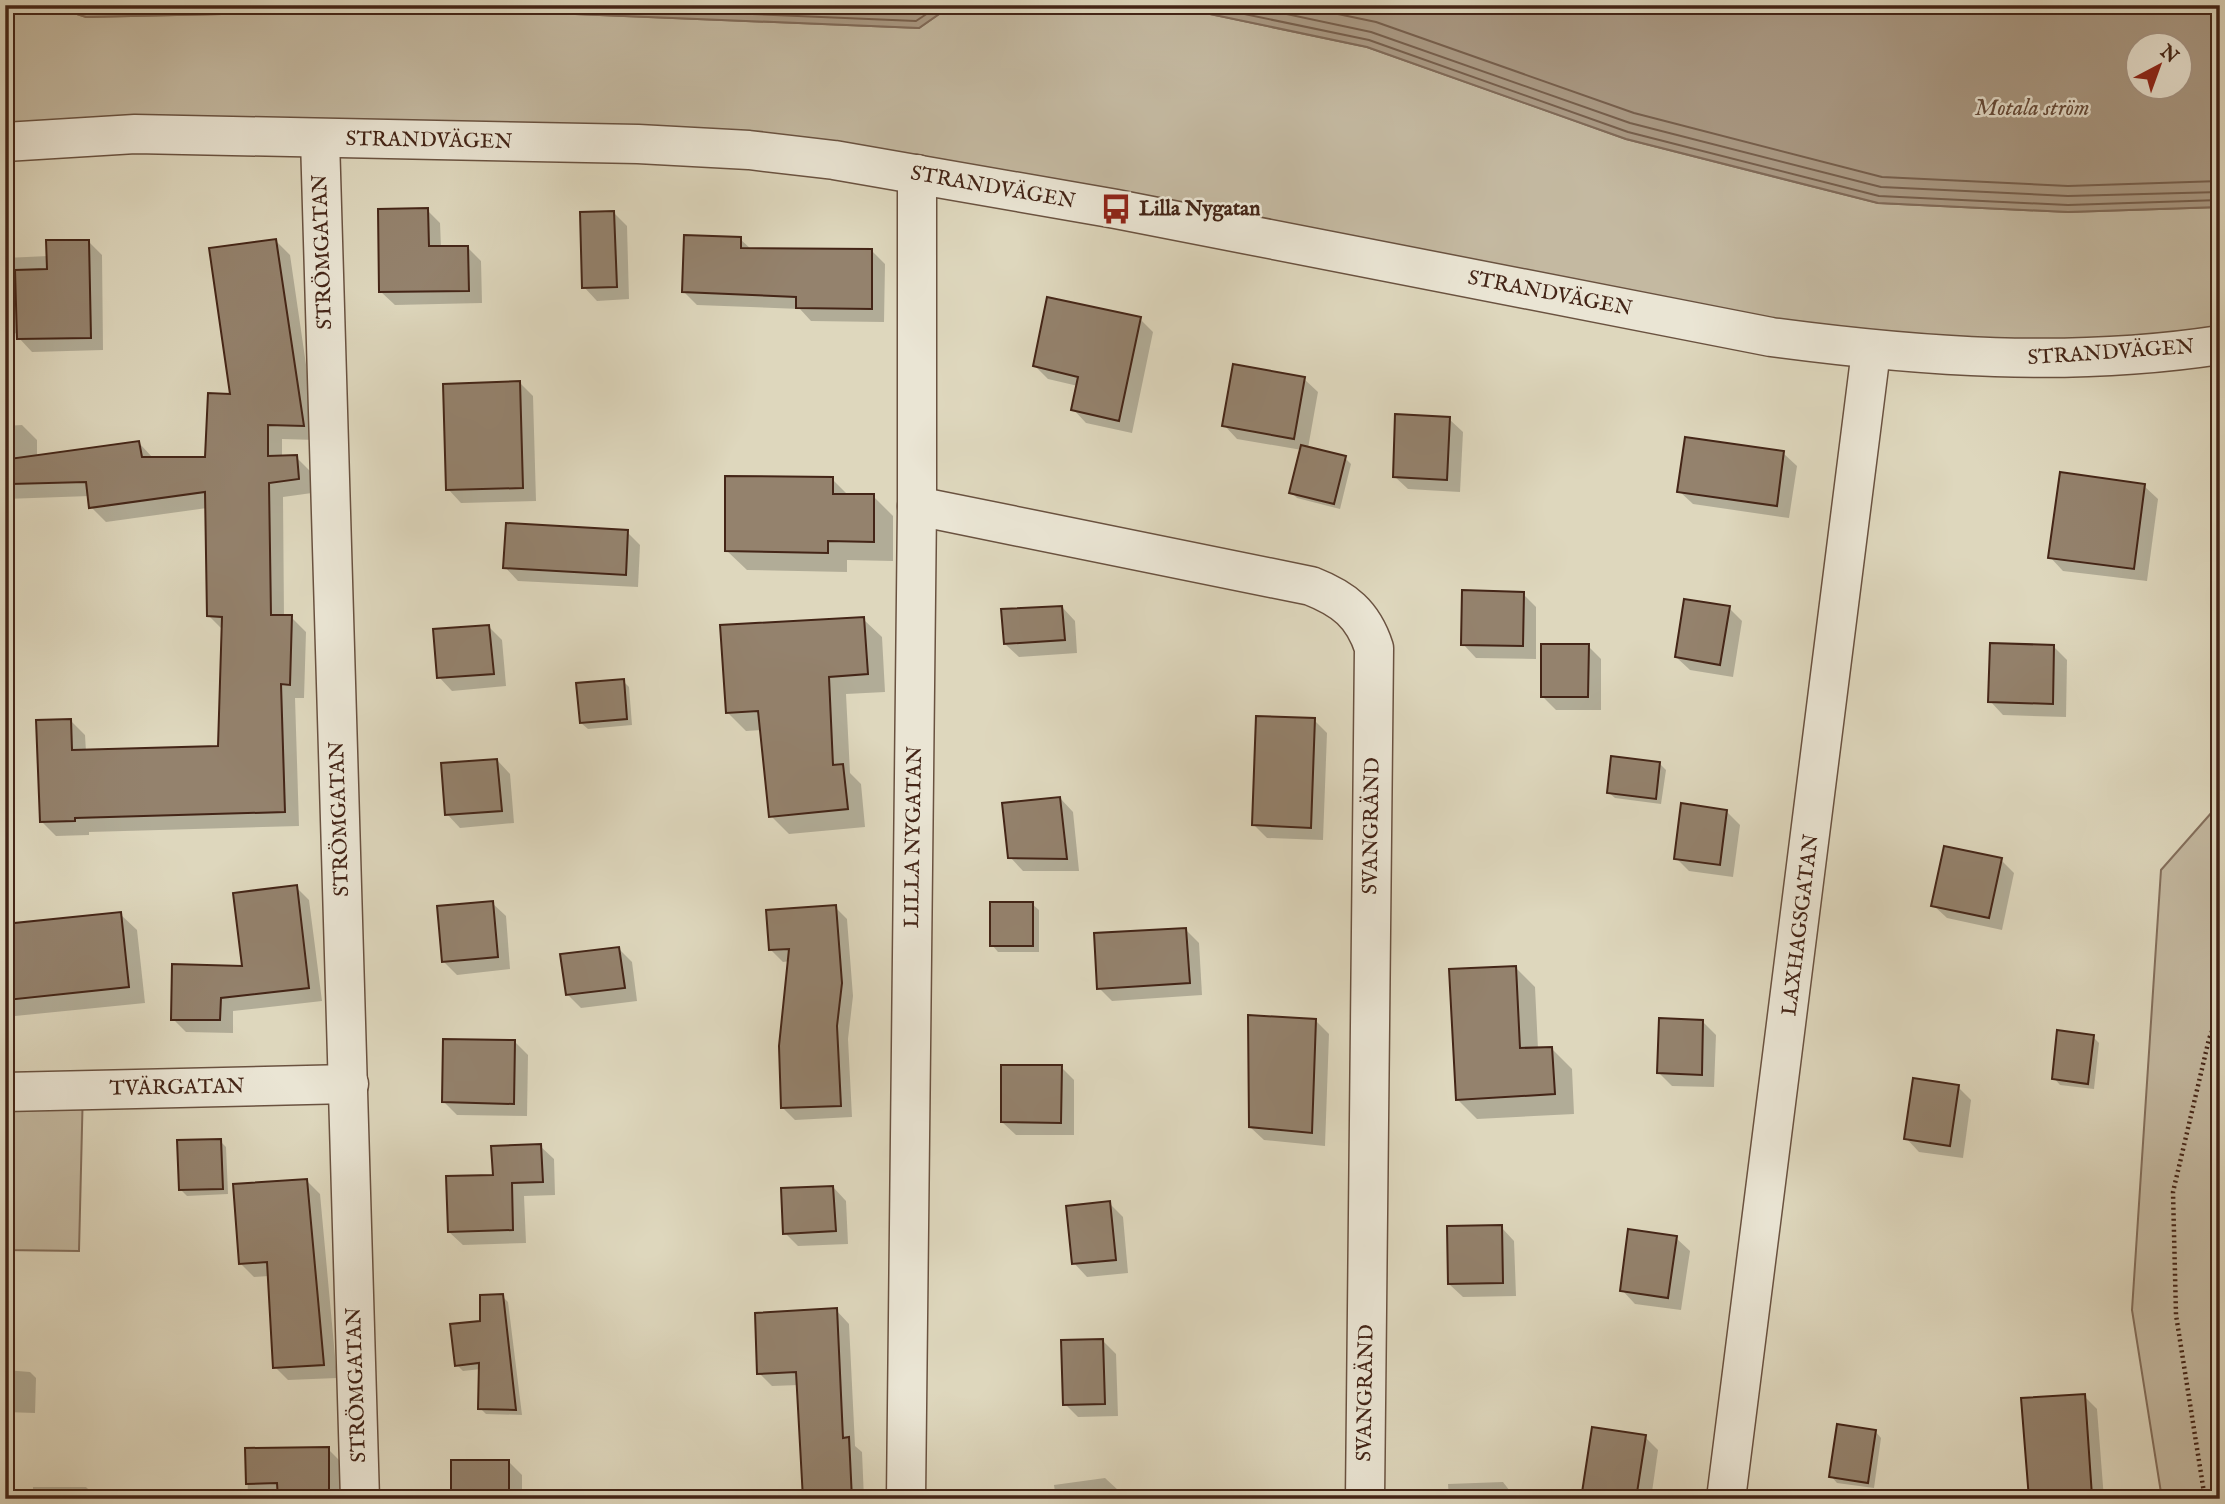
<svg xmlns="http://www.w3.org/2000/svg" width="2225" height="1504" font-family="'IM FELL English',serif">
  <rect width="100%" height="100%" fill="#ded7bd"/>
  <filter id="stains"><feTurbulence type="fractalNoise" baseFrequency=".00286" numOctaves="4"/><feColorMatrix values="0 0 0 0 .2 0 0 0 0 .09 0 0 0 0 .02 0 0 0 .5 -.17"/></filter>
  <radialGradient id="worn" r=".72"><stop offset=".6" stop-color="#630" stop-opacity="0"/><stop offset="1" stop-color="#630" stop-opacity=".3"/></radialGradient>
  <g fill="#c4b9a1" stroke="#846f5c" stroke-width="2">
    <polygon points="5,5 49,5 86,17 455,9 919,28 952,5 1167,5 1367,47 1626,139 1878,203 2068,212 2220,207 2220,344 1871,352 941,169 5,135"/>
    <polygon points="2220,803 2220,1499 2162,1499 2132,1310 2161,870"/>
    <polygon points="83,1087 79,1251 5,1250 5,1089"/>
  </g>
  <g fill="#aa9a85" stroke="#816b59" stroke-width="2" fill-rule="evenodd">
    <polygon points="49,5 952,5 919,28 455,9 86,17"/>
    <path d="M 1167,5 L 2220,5 L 2220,207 L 2068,212 L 1878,203 L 1626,139 L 1367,47 ZM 2138,46 L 2180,46 L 2180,88 L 2138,88 Z"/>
  </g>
  <g fill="#0003">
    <polygon points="427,210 440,223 441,248 468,248 481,261 482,303 395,305 381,292"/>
    <polygon points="614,213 627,226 629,299 597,301 584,287"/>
    <polygon points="740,239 752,250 872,251 885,264 884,322 811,321 800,309 697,305 684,292"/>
    <polygon points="88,241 102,255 103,350 32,352 19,338 19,333 5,334 5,258 48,256"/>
    <polygon points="276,241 290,255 317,440 282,439 282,457 296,457 311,472 312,493 283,497 284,617 291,617 306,632 304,698 295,698 299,826 89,832 89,835 56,836 41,821 70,720 85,735 86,752 220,748 223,630 208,615 207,508 106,522 91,507 90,496 5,499 5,426 22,425 37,440 37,457 139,443 153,458 207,458 232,396"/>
    <polygon points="1140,319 1153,332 1132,433 1086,423 1073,409 1078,386 1048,379 1035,366"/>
    <polygon points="1304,379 1318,392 1308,448 1345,458 1351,464 1340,509 1297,498 1291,492 1302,450 1237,439 1224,425"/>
    <polygon points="520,383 533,396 536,501 461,503 448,489"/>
    <polygon points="1449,419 1463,432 1460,492 1408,489 1394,476"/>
    <polygon points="1783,453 1797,466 1789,518 1693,504 1679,491"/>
    <polygon points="832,479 849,496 873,496 893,516 893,561 847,560 847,572 747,570 727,551"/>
    <polygon points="2144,486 2158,499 2147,581 2063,571 2050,557"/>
    <polygon points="627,532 640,545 638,587 518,581 505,567"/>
    <polygon points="1523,594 1536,607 1536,659 1476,658 1463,644"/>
    <polygon points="1062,607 1075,621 1077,653 1019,657 1005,644"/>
    <polygon points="1729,608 1742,621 1733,677 1690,670 1676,657"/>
    <polygon points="863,619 882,637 885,692 846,694 850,773 861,784 865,827 789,834 771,816 762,730 746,731 728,713"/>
    <polygon points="489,627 502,640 506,686 452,691 439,677"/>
    <polygon points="1588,646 1601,659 1601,710 1556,710 1542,696"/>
    <polygon points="2054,647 2067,660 2066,717 2003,715 1990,701"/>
    <polygon points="623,681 629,687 632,725 588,729 581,723"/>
    <polygon points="1314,720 1327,733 1323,840 1267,838 1254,825"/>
    <polygon points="497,760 510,774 514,823 460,828 447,814"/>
    <polygon points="1659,763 1666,770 1661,804 1615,798 1608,792"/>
    <polygon points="1060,798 1073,812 1079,871 1023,871 1010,857"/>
    <polygon points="1726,811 1740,825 1733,877 1689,871 1676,858"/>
    <polygon points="2001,860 2014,873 2002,930 1947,918 1933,905"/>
    <polygon points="296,887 309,900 322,1001 233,1011 233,1033 186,1032 173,1019 244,968"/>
    <polygon points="492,903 506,916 510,969 457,975 444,962"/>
    <polygon points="1032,904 1039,910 1039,952 998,952 992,945"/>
    <polygon points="835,907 847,919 853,996 848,1039 852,1117 795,1120 783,1108 790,961 783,962 771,950"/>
    <polygon points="120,914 137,930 145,1003 5,1017 5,926"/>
    <polygon points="1186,930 1199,943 1202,995 1112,1001 1099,988"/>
    <polygon points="619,949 632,962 637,1001 581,1008 567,994"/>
    <polygon points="1515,967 1535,987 1538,1049 1552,1049 1572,1069 1574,1114 1477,1119 1457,1099"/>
    <polygon points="1316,1021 1329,1034 1325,1146 1264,1140 1250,1127"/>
    <polygon points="1702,1021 1716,1035 1714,1087 1672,1086 1659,1073"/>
    <polygon points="2093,1037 2099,1043 2094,1089 2060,1085 2054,1078"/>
    <polygon points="515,1042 528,1055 527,1116 457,1115 444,1102"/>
    <polygon points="1061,1067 1074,1080 1074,1135 1016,1135 1002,1122"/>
    <polygon points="1958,1087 1971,1100 1963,1158 1919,1152 1906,1138"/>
    <polygon points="220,1141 226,1147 228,1194 187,1196 181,1190"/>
    <polygon points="540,1146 554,1159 555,1195 524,1196 526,1243 463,1245 449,1232 494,1176"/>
    <polygon points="307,1181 320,1194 337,1378 288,1380 275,1367 269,1276 254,1277 240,1263"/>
    <polygon points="833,1187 846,1201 848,1244 798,1246 785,1233"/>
    <polygon points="1109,1203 1123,1217 1128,1273 1087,1277 1074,1263"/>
    <polygon points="1501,1227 1514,1241 1516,1296 1463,1297 1449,1284"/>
    <polygon points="1676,1238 1690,1251 1681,1310 1635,1304 1622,1290"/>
    <polygon points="502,1296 508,1302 522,1415 486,1414 480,1408 481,1369 463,1371 457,1365 482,1322"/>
    <polygon points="836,1310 849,1324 855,1446 862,1452 864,1499 805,1499 799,1385 772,1386 759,1373"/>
    <polygon points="1103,1341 1116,1354 1118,1416 1078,1417 1065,1404"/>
    <polygon points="5,1370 30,1372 36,1378 35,1413 5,1412"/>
    <polygon points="2084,1396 2097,1409 2104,1499 2030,1499"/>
    <polygon points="1875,1431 1881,1438 1874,1488 1837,1483 1831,1476"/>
    <polygon points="1645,1437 1658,1450 1651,1499 1586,1499"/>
    <polygon points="328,1449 341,1462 342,1499 248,1499 247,1450"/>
    <polygon points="509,1462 522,1475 522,1499 452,1499"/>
    <polygon points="1105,1478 1119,1491 1120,1499 1056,1499 1054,1485"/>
    <polygon points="1503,1482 1516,1499 1449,1499 1448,1484"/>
    <polygon points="33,1487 86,1487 98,1499 33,1499"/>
  </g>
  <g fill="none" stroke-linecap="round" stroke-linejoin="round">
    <g stroke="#77604e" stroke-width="2">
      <polyline points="72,5 88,10 305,5"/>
      <polyline points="536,5 916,21 940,5"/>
      <polyline points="750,5 913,12 924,5"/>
      <polyline points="1201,5 1369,40 1628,132 1879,196 2068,205 2220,200"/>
      <polyline points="1244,5 1371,32 1630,123 1881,187 2068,196 2220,192"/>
      <polyline points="1295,5 1376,22 1634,113 1882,177 2068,186 2220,181"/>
    </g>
  </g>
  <g fill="#94826d" stroke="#442517" stroke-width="2">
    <polygon points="428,208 429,246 468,246 469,291 379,292 378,209"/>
    <polygon points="614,211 617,287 582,288 580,212"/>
    <polygon points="684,235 741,237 741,248 872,249 872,309 796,308 796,297 682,292"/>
    <polygon points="276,239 304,426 268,425 268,456 297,455 299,479 269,483 271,615 292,615 290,685 281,684 285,812 75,818 75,821 40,822 36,720 71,719 72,750 218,746 222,617 207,616 205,492 89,508 86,482 11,484 9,459 139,441 142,457 205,457 208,393 230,394 209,248"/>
    <polygon points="46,240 89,240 91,338 17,339 15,270 47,269"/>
    <polygon points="1047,297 1141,317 1119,421 1071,410 1078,377 1033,366"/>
    <polygon points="1233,364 1305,377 1294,439 1222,426"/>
    <polygon points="520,381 523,488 446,490 443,384"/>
    <polygon points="1395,414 1450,417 1447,480 1393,477"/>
    <polygon points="1685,437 1784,451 1777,506 1677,492"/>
    <polygon points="1301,445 1346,456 1334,504 1289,493"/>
    <polygon points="2060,472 2145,484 2134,569 2048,558"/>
    <polygon points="725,476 833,477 833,494 874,494 874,542 828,541 828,553 725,551"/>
    <polygon points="506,523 628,530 626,575 503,568"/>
    <polygon points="1462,590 1524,592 1523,646 1461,645"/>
    <polygon points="1684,599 1730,606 1720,665 1675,657"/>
    <polygon points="1062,606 1065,640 1004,644 1001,609"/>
    <polygon points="864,617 868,674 829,677 833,765 843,764 848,809 769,817 758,711 726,713 720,625"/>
    <polygon points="489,625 494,674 437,678 433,629"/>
    <polygon points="1990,643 2054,645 2053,704 1988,702"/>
    <polygon points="1541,644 1589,644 1588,697 1541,697"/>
    <polygon points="624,679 627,719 580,723 576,683"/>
    <polygon points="1256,716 1315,718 1311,828 1252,825"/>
    <polygon points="1611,756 1660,762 1656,799 1607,793"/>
    <polygon points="497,759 502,811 445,815 441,763"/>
    <polygon points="1060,797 1067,859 1008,858 1002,803"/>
    <polygon points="1681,803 1727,810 1720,865 1674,859"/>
    <polygon points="1944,846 2002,858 1989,918 1931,906"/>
    <polygon points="297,885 309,988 221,998 220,1020 171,1020 172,964 242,966 233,893"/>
    <polygon points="493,901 498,957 442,962 437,906"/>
    <rect x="990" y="902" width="43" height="44"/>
    <polygon points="836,905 842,983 837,1026 841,1106 781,1108 779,1046 789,949 769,950 766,910"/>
    <polygon points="121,912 129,987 7,1000 5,924"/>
    <polygon points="1186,928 1190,983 1097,989 1094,933"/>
    <polygon points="619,947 625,988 566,995 560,954"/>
    <polygon points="1516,966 1520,1048 1552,1047 1555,1094 1456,1100 1449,969"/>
    <polygon points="1248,1015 1316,1019 1312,1133 1249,1127"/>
    <polygon points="1659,1018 1703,1020 1702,1075 1657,1073"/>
    <polygon points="2057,1030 2094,1035 2088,1084 2052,1079"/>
    <polygon points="443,1039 515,1040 514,1104 442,1102"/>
    <polygon points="1001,1065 1062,1065 1061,1123 1001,1122"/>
    <polygon points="1913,1078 1959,1085 1950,1146 1904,1139"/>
    <polygon points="221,1139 223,1189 179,1190 177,1140"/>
    <polygon points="541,1144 543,1182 512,1183 513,1230 448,1232 446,1176 493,1175 491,1146"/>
    <polygon points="307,1179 324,1365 273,1368 267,1262 239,1264 233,1184"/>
    <polygon points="833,1186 836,1231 783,1234 781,1188"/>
    <polygon points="1110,1201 1116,1260 1072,1264 1066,1206"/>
    <polygon points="1502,1225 1503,1283 1448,1284 1447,1226"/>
    <polygon points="1628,1229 1677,1236 1668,1298 1620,1291"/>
    <polygon points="503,1294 516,1410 478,1409 479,1363 455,1366 450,1324 480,1321 480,1295"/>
    <polygon points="837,1308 843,1438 849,1437 852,1499 803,1499 796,1372 757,1374 755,1313"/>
    <polygon points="1103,1339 1105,1404 1063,1405 1061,1340"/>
    <polygon points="2085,1394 2092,1496 2029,1499 2021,1398"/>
    <polygon points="1837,1424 1876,1430 1868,1483 1829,1477"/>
    <polygon points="1592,1427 1646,1435 1636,1499 1581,1499"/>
    <polygon points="329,1447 329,1499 278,1499 277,1483 246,1484 245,1448"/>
    <rect x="451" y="1460" width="58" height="39"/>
  </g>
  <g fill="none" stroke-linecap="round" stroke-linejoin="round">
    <g stroke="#6a5240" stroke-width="41">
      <g id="minor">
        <polyline points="320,139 360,1499"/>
        <path d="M 5,142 L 135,134 L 638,144 L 749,150 L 834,160 L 1116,209 L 1771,337 C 1921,357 2069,368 2220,345"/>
        <path d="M 917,506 L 1311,586 C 1344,599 1363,614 1374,648 L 1365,1499"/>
        <polyline points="5,1092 349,1084"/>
        <polyline points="906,1499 917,506 917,174"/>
        <polyline points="1726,1499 1871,351"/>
      </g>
    </g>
    <polyline stroke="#442517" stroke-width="4.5" stroke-dasharray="2 3.5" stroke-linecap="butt" points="2205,1499 2176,1315 2173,1192 2209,1039 2220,1011"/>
    <use href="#minor" stroke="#eae5d4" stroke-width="38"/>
  </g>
  <defs>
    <g id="bus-bare" transform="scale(2.415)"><path d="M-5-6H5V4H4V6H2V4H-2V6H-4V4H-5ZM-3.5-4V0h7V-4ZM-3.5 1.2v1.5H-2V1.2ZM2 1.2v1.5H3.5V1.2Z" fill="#8f2418" stroke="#eae5d4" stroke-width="2.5" paint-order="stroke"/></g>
  </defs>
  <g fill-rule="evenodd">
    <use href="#bus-bare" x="1116" y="209"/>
  </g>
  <g text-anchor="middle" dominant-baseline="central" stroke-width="5" stroke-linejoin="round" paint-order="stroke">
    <g font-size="21" fill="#442517" stroke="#eae5d4">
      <text transform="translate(429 141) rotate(1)">STRANDVÄGEN</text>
      <text transform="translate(993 188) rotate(10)">STRANDVÄGEN</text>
      <text transform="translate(323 252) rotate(-92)">STRÖMGATAN</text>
      <text transform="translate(1550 294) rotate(11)">STRANDVÄGEN</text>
      <text transform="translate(2111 353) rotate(-4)">STRANDVÄGEN</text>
      <text transform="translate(340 819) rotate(-92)">STRÖMGATAN</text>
      <text transform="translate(1372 826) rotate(-89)">SVANGRÄND</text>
      <text transform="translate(914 837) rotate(-89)">LILLA NYGATAN</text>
      <text transform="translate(1801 925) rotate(-83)">LAXHAGSGATAN</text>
      <text transform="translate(177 1088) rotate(-1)">TVÄRGATAN</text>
      <text transform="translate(357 1385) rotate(-92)">STRÖMGATAN</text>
      <text transform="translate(1366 1393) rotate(-89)">SVANGRÄND</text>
    </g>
    <g font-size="21" font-weight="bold" fill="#442517" stroke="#eae5d4" text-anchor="start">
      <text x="1139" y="209">Lilla Nygatan</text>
    </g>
    <g font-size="23" font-style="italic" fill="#634838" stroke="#eae5d4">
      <text x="2032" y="108">Motala ström</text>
    </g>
  </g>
  <rect width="2225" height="1504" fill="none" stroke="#ded7bd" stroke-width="28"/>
  <rect x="7" y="7" width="2211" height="1490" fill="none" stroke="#442517" stroke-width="3.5"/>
  <rect x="14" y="14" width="2197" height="1476" fill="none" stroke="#442517" stroke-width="2"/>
  <g transform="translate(2159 66) rotate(41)"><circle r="33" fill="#eae5d4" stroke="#a89888" stroke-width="2"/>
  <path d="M0-5L12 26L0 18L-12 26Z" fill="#8f2418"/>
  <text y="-10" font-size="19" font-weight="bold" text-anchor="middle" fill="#442517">N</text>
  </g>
  <rect width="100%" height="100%" filter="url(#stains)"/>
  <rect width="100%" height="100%" fill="url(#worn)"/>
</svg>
